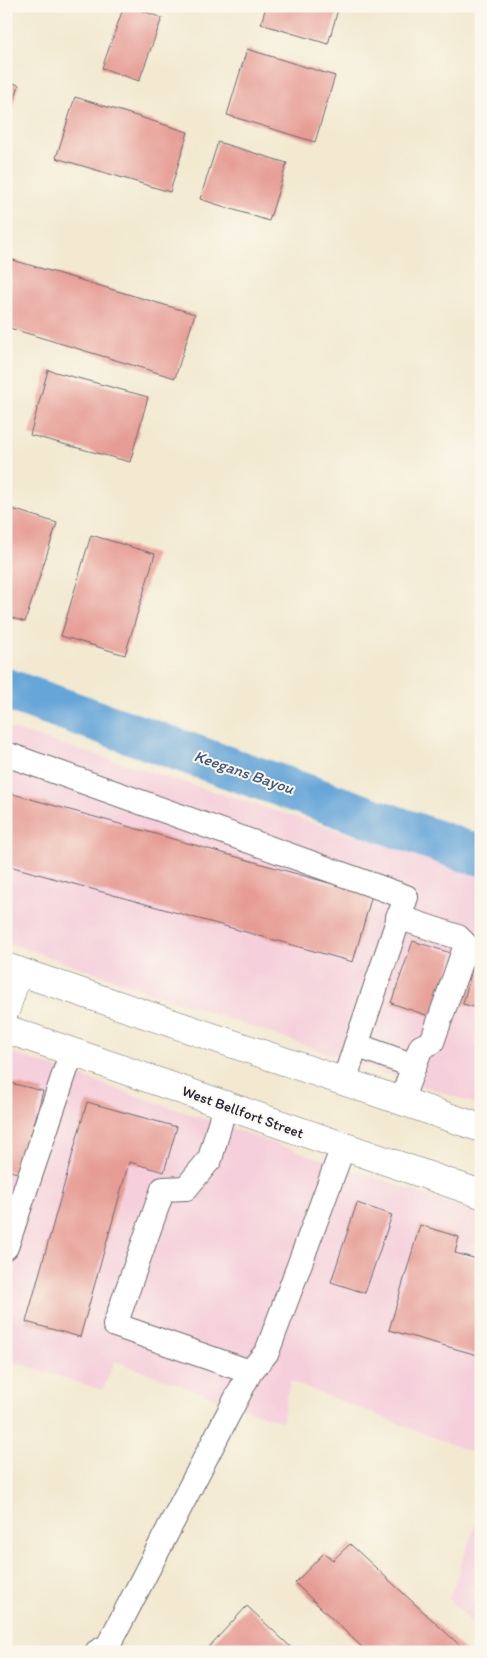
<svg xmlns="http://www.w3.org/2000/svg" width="487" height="1658" font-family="Itim,sans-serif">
  <rect width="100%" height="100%" fill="#fbf7ec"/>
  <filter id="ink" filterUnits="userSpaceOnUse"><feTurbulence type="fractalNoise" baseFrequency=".02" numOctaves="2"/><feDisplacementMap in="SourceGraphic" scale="10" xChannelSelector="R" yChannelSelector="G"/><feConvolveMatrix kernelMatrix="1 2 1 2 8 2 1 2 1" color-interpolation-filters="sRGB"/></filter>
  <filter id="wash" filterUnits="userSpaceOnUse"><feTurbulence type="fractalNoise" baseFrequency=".0096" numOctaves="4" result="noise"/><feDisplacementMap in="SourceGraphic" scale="20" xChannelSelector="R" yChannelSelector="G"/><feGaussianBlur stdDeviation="1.12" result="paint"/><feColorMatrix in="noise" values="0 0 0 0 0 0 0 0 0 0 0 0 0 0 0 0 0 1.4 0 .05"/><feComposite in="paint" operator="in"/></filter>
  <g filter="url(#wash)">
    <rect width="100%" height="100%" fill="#f2e9d0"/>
    <g fill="#f5cfdb">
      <polygon points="6,727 481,875 481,1106 6,942"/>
      <polygon points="6,1051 481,1214 481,1456 290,1381 282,1422 115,1361 102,1390 6,1359"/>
      <polygon points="481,1509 481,1632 449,1599"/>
    </g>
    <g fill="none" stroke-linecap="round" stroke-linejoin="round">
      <polyline stroke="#65a5d8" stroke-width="42" points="6,689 465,851 481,855"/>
    </g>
    <g id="blocks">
      <g fill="#e69c94">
        <polygon points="124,6 129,6 162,18 139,81 102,68"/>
        <polygon points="266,6 339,6 328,44 261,24"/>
        <polygon points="247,49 335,76 315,142 227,115"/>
        <polygon points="6,81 19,85 7,125 6,125"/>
        <polygon points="75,97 188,132 170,192 56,158"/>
        <polygon points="218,142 287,163 269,221 200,199"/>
        <polygon points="6,258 195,314 175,378 6,327"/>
        <polygon points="48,370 148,397 130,462 30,435"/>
        <polygon points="6,507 57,523 25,622 6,616"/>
        <polygon points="91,535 155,554 125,655 61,636"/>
        <polygon points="6,792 372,895 353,962 6,865"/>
        <polygon points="413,941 454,954 432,1017 391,1003"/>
        <polygon points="479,942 481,942 481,1009 463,1004"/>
        <polygon points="6,1082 43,1091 21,1174 6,1170"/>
        <polygon points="87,1102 177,1127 164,1172 129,1162 80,1337 26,1322"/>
        <polygon points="357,1203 392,1215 365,1293 331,1282"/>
        <polygon points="420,1225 459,1237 455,1253 481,1260 481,1356 389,1330"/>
        <polygon points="350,1544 467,1652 367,1652 295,1583 324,1553 333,1560"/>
        <polygon points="247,1606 296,1652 204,1652"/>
      </g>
    </g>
  </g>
  <g filter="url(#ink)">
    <use href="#blocks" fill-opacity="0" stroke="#6b686f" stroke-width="1"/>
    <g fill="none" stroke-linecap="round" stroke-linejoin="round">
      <g stroke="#6b686f" stroke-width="26">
        <g id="minor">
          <polyline points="6,754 406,897 344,1081"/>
          <polyline points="398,917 458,937 466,945 432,1042 421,1047 401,1101"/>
          <polyline points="356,1045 414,1066"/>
          <polyline points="225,1105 210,1159 186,1188 163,1189 115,1325 250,1372"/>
          <polyline points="6,1247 72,1051"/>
          <polyline points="97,1652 108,1646 250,1372 267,1352 343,1147"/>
        </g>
      </g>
      <g stroke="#6b686f" stroke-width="29">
        <g id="major">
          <polyline points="6,967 481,1128"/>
          <polyline points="6,1009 18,971"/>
          <polyline points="6,1029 481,1194"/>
        </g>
      </g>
      <use href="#minor" stroke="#fff" stroke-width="24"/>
      <use href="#major" stroke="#fff" stroke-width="28"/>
    </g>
  </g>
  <g text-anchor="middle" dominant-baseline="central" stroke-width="4" stroke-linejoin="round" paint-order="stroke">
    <g font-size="15" fill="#22223b" stroke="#fbf7ec">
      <text transform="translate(243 1112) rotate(20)">West Bellfort Street</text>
    </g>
    <g font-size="16" font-style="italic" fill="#3d567a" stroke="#fbf7ec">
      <text transform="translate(244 772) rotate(19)">Keegans Bayou</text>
    </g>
  </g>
  <rect width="487" height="1658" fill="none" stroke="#fbf7ec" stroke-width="25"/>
</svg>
